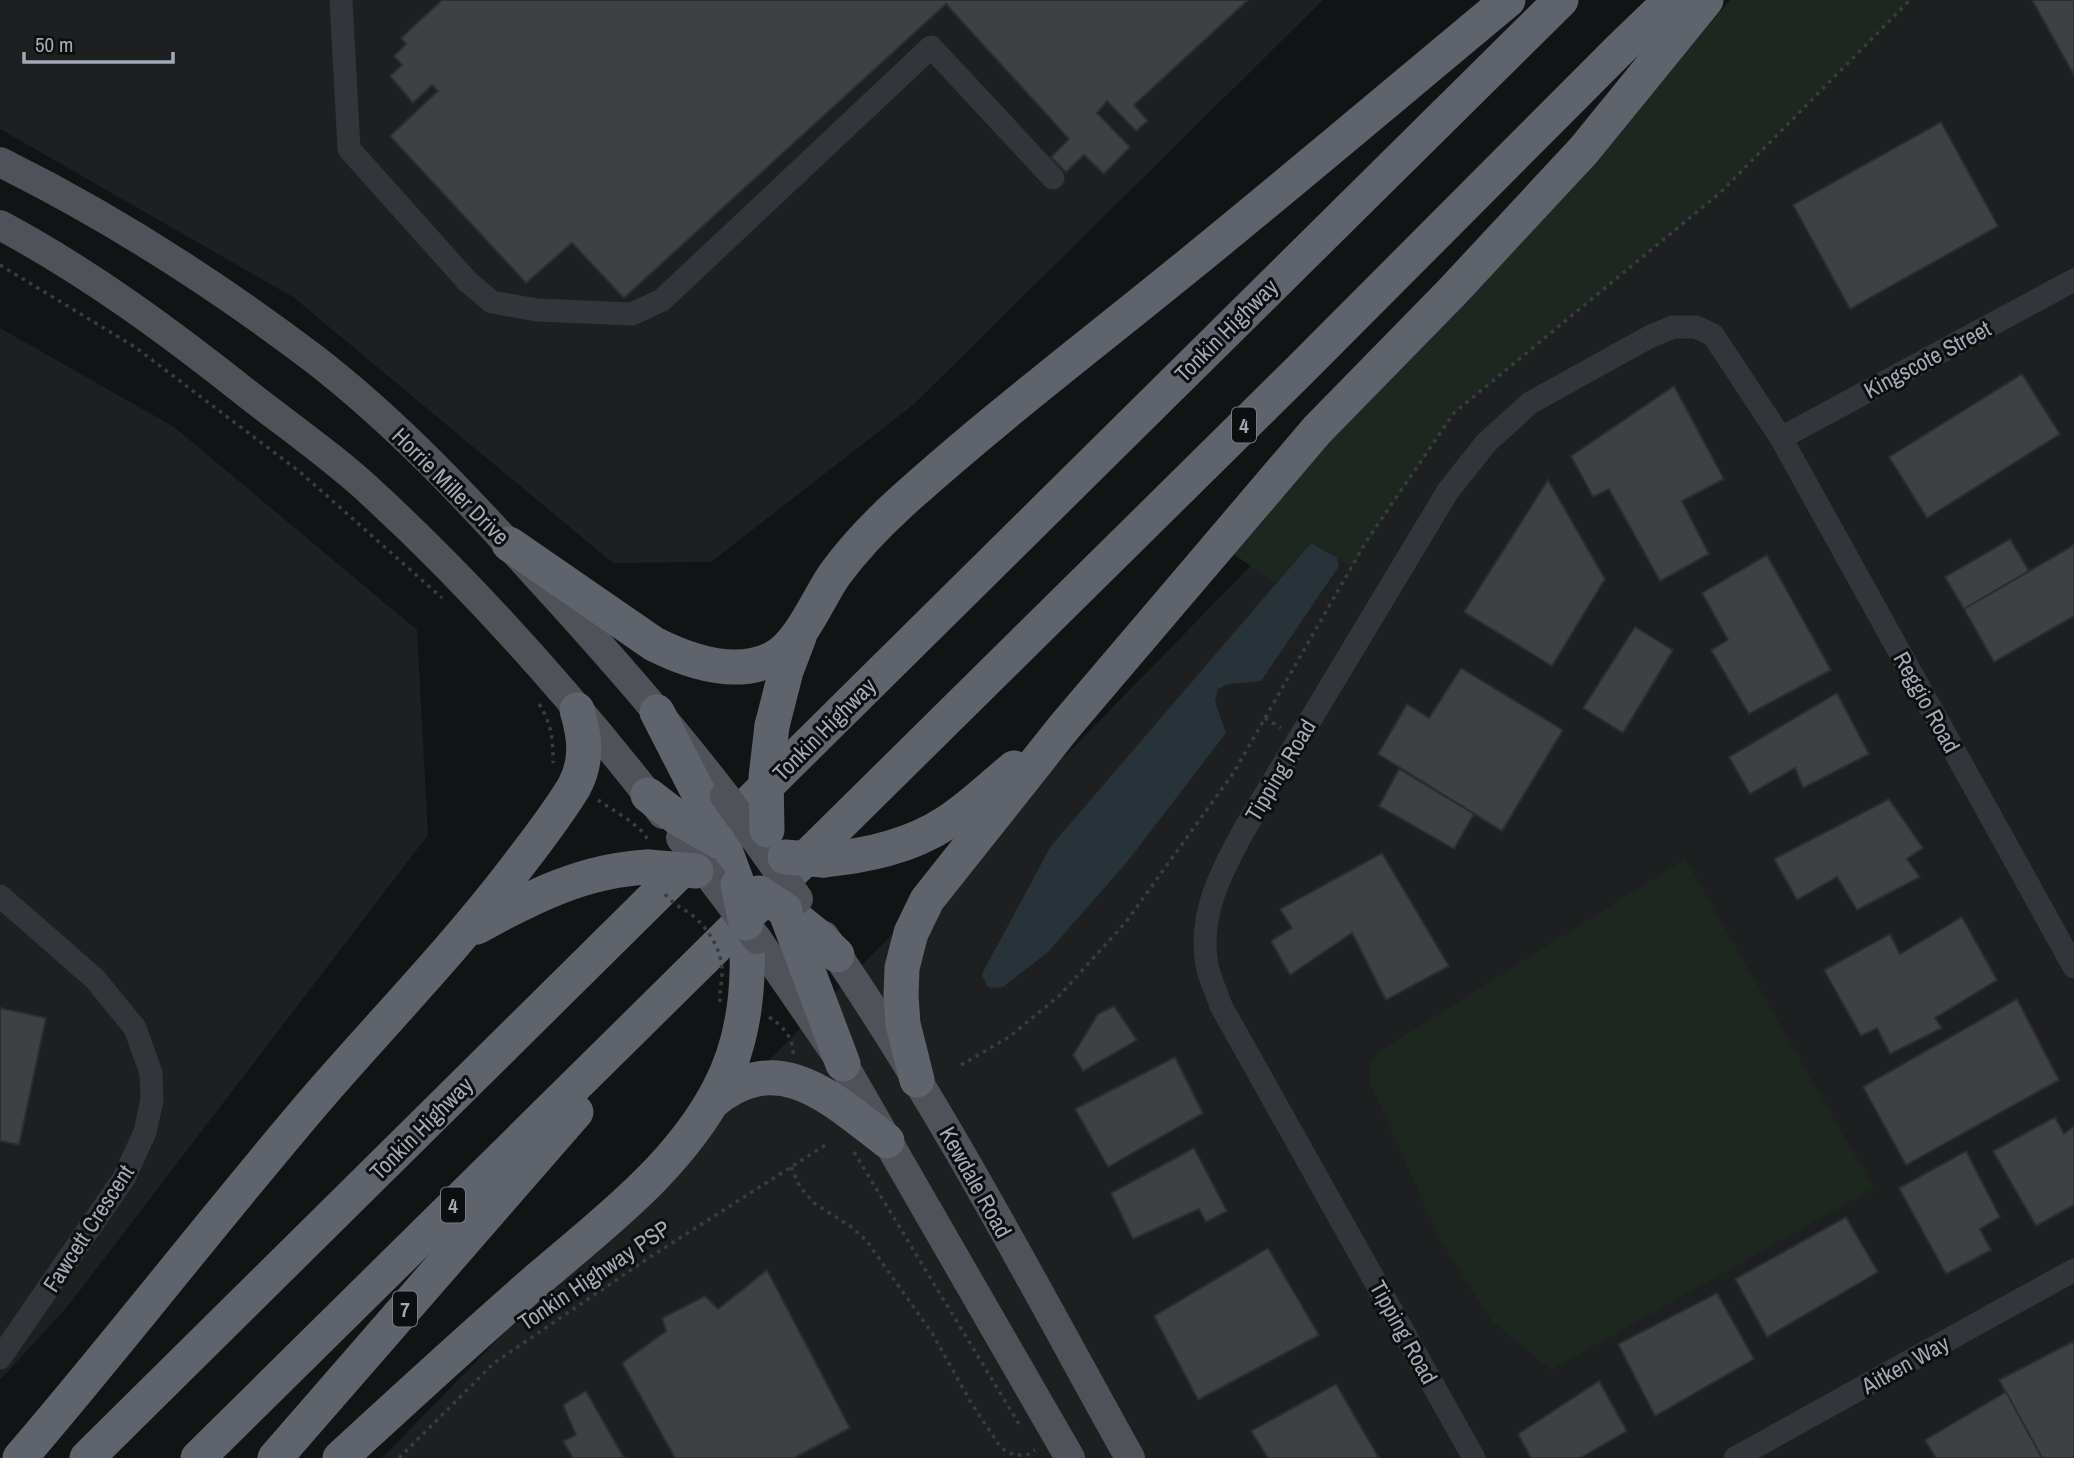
<svg xmlns="http://www.w3.org/2000/svg" width="2074" height="1458" font-family="'Archivo Narrow',sans-serif">
  <rect width="100%" height="100%" fill="#121314"/>
  <g fill="#1e1f21">
    <polygon points="0,0 1323,0 913,405 711,562 613,563 293,297 0,129"/>
    <polygon points="1841,0 2074,0 2074,1458 382,1458 1518,291"/>
    <polygon points="0,328 174,427 417,630 428,835 68,1306 0,1380"/>
  </g>
  <g fill="#1e271f">
    <polygon points="1730,0 1910,0 1721,192 1454,413 1352,567 1311,543 1275,583 1232,553 1334,429 1581,174"/>
    <polygon points="1685,859 1874,1188 1551,1370 1492,1321 1441,1241 1370,1083 1370,1063 1380,1051"/>
  </g>
  <polygon fill="#283339" points="1311,543 1337,558 1339,566 1261,681 1228,684 1218,689 1215,701 1226,733 1127,862 1048,952 1003,987 992,988 987,986 982,975 985,968 1051,846"/>
  <g fill="#3e4044" stroke="#2c2d30" stroke-width="2">
    <polygon points="442,0 1248,0 1134,105 1148,121 1136,131 1107,101 1097,113 1130,147 1104,174 1084,155 1066,172 1051,157 1069,139 946,4 624,298 572,243 526,283 390,136 438,91 432,85 413,103 390,76 402,65 394,56 406,44 401,38"/>
    <polygon points="2032,0 2074,0 2074,75"/>
    <polygon points="1941,122 1998,226 1850,309 1793,205"/>
    <polygon points="2022,374 2060,434 1927,518 1889,457"/>
    <polygon points="1674,386 1724,479 1682,501 1709,554 1660,581 1609,489 1593,497 1571,456"/>
    <polygon points="1548,480 1605,579 1552,666 1464,612"/>
    <polygon points="2010,539 2029,571 1964,609 1945,577"/>
    <polygon points="2074,545 2074,616 1994,662 1964,609"/>
    <polygon points="1767,555 1831,670 1749,714 1711,650 1728,640 1702,593"/>
    <polygon points="1635,627 1673,650 1623,733 1583,708"/>
    <polygon points="1461,668 1563,730 1502,831 1378,754 1407,704 1429,718"/>
    <polygon points="1837,693 1869,754 1803,788 1795,768 1750,794 1729,757"/>
    <polygon points="1399,769 1474,814 1454,849 1379,806"/>
    <polygon points="1889,799 1923,848 1907,859 1920,877 1857,910 1837,877 1797,900 1774,859"/>
    <polygon points="1382,853 1449,966 1386,1000 1352,933 1290,975 1271,941 1292,928 1280,909"/>
    <polygon points="1962,917 1997,980 1935,1018 1942,1028 1890,1054 1877,1028 1861,1036 1824,970 1890,934 1900,954"/>
    <polygon points="2017,999 2059,1080 1906,1165 1863,1087"/>
    <polygon points="1114,1006 1137,1040 1083,1071 1073,1055 1098,1014"/>
    <polygon points="0,1008 46,1018 19,1145 0,1141"/>
    <polygon points="1175,1057 1203,1113 1108,1167 1075,1109"/>
    <polygon points="2055,1117 2064,1134 2074,1126 2074,1205 2036,1226 1993,1151"/>
    <polygon points="1194,1148 1227,1211 1206,1222 1199,1209 1133,1239 1111,1193"/>
    <polygon points="1966,1151 2000,1217 1980,1229 1991,1250 1946,1274 1899,1188"/>
    <polygon points="1846,1217 1878,1272 1767,1337 1735,1279"/>
    <polygon points="1268,1248 1319,1335 1198,1400 1154,1316"/>
    <polygon points="767,1270 850,1428 794,1458 675,1458 622,1363 666,1331 662,1318 705,1296 718,1309"/>
    <polygon points="1717,1293 1754,1359 1655,1416 1618,1344"/>
    <polygon points="2074,1341 2074,1458 2042,1458 1999,1380"/>
    <polygon points="1599,1381 1627,1431 1580,1458 1531,1458 1518,1434"/>
    <polygon points="1336,1384 1379,1458 1268,1458 1251,1431"/>
    <polygon points="586,1391 624,1458 573,1458 563,1441 576,1435 563,1405"/>
    <polygon points="2006,1392 2042,1458 1936,1458 1925,1440"/>
  </g>
  <g fill="none" stroke-linecap="round" stroke-linejoin="round">
    <g stroke="#393c41" stroke-width="3.5" stroke-dasharray="3.5 5" stroke-linecap="butt">
      <polyline points="0,265 135,347 300,472 442,598"/>
      <path d="M 539,704 C 552,724 553,740 553,763"/>
      <polyline points="1265,718 1281,728"/>
      <path d="M 598,800 C 611,809 644,827 648,841"/>
      <path d="M 769,1017 C 783,1026 794,1038 793,1055"/>
      <polyline points="961,1065 1009,1037 1059,996 1126,922 1234,772 1367,540 1454,413 1721,192 1910,0"/>
      <polyline points="854,1152 1019,1424"/>
      <polyline points="791,1167 800,1187 814,1203 850,1226 866,1240 932,1333 970,1401 1001,1448 1014,1455 1027,1455 1035,1450"/>
      <polyline points="399,1458 494,1363 647,1259 827,1144"/>
    </g>
    <g stroke="#33353a" stroke-width="23">
      <polyline points="341,0 349,149 468,282 492,302 537,310 632,314 662,300 931,47 1053,178"/>
      <polyline points="1781,438 2074,280"/>
      <polyline points="0,896 95,979 135,1028 151,1073 152,1100 145,1132 124,1178 0,1358"/>
      <path d="M 1474,1458 L 1221,1006 C 1217,993 1209,978 1207,965 C 1198,915 1221,872 1244,830 L 1448,491 L 1486,443 L 1530,403 L 1651,336 L 1673,327 L 1696,327 L 1713,335 L 1781,438 L 2074,967"/>
      <polyline points="1735,1458 2074,1270"/>
    </g>
    <g stroke="#4f5259" stroke-width="30">
      <path d="M 0,162 C 111,217 214,283 313,358 C 396,422 470,501 540,579 C 604,649 667,720 725,796"/>
      <path d="M 0,225 C 88,272 168,331 245,392 C 287,425 336,459 374,495 C 479,592 575,701 663,814"/>
      <path d="M 824,936 C 939,1102 1032,1282 1130,1458"/>
      <polyline points="757,939 843,1064 1070,1458"/>
    </g>
    <g stroke="#5f636b" stroke-width="35">
      <path d="M 509,544 L 654,644 C 688,661 735,677 772,659 C 800,646 818,598 835,574 C 854,548 875,526 899,504 C 992,420 1092,344 1189,265 C 1296,178 1402,88 1508,0"/>
      <polyline points="657,712 717,829"/>
      <polyline points="772,726 786,671 799,637"/>
      <polyline points="648,795 678,818"/>
      <polyline points="722,842 738,885"/>
      <path d="M 823,860 C 866,856 909,847 946,823 C 970,808 992,786 1014,768"/>
      <polyline points="785,910 843,1064"/>
      <polyline points="785,910 815,934 837,955"/>
      <path d="M 477,927 C 531,897 584,870 648,867"/>
      <polyline points="917,1080 903,1024 901,996 902,968 911,933 927,900 1065,726 1317,430 1452,292 1584,150 1706,0"/>
      <path d="M 712,1102 C 779,1046 832,1099 887,1141"/>
      <path d="M 20,1458 C 122,1339 217,1215 319,1096 C 385,1020 455,948 516,868 C 536,842 557,815 574,787 C 588,761 585,737 577,710"/>
      <polyline points="87,1458 1561,0"/>
      <polyline points="198,1458 1298,372 1619,50 1671,0"/>
      <polyline points="275,1458 576,1112"/>
      <path d="M 340,1458 C 403,1400 465,1343 529,1287 C 597,1228 677,1170 719,1089 C 746,1038 750,980 746,923"/>
    </g>
    <path stroke="#393c41" stroke-width="3.5" stroke-dasharray="3.5 5" stroke-linecap="butt" d="M 665,894 C 673,904 682,908 692,915 C 709,929 723,952 722,974 C 722,983 719,992 720,1002"/>
    <g stroke="#4f5259" stroke-width="30">
      <polyline points="725,796 798,899"/>
      <polyline points="681,838 757,939"/>
    </g>
    <g stroke="#5f636b" stroke-width="35">
      <polyline points="678,818 718,841"/>
      <polyline points="767,830 766,777 772,726"/>
      <polyline points="785,857 823,860"/>
      <polyline points="648,867 696,871"/>
      <polyline points="738,885 746,923"/>
      <polyline points="759,893 785,910"/>
    </g>
  </g>
  <g text-anchor="middle" dominant-baseline="central" stroke-width="6" stroke-linejoin="round" paint-order="stroke">
    <g fill="#0d0e0f" stroke="#767b84" stroke-width="2">
      <rect x="1232" y="407.5" width="24" height="35" rx="5"/>
      <rect x="441" y="1187.5" width="24" height="35" rx="5"/>
      <rect x="393" y="1291.5" width="24" height="35" rx="5"/>
    </g>
    <g font-size="21" font-weight="bold" fill="#a3aab6">
      <text x="1244" y="425">4</text>
      <text x="453" y="1205">4</text>
      <text x="405" y="1309">7</text>
    </g>
    <g font-size="23" fill="#a3aab6" stroke="#0d0e0f">
      <text transform="translate(1226 330) rotate(-45)">Tonkin Highway</text>
      <text transform="translate(1927 359) rotate(-28)">Kingscote Street</text>
      <text transform="translate(451 486) rotate(45)">Horrie Miller Drive</text>
      <text transform="translate(1927 702) rotate(61)">Reggio Road</text>
      <text transform="translate(824 729) rotate(-45)">Tonkin Highway</text>
      <text transform="translate(1280 770) rotate(-59)">Tipping Road</text>
      <text transform="translate(421 1128) rotate(-45)">Tonkin Highway</text>
      <text transform="translate(976 1182) rotate(61)">Kewdale Road</text>
      <text transform="translate(88 1228) rotate(-57)">Fawcett Crescent</text>
      <text transform="translate(594 1275) rotate(-34)">Tonkin Highway PSP</text>
      <text transform="translate(1404 1332) rotate(61)">Tipping Road</text>
      <text transform="translate(1905 1364) rotate(-29)">Aitken Way</text>
    </g>
  </g>
  <path d="M24 52v10h149v-10" fill="none" stroke="#a3aab6" stroke-width="3.5"/>
  <text x="35" y="52" font-size="21" fill="#a3aab6" stroke="#0d0e0f" stroke-width="5" paint-order="stroke">50 m</text>
</svg>
